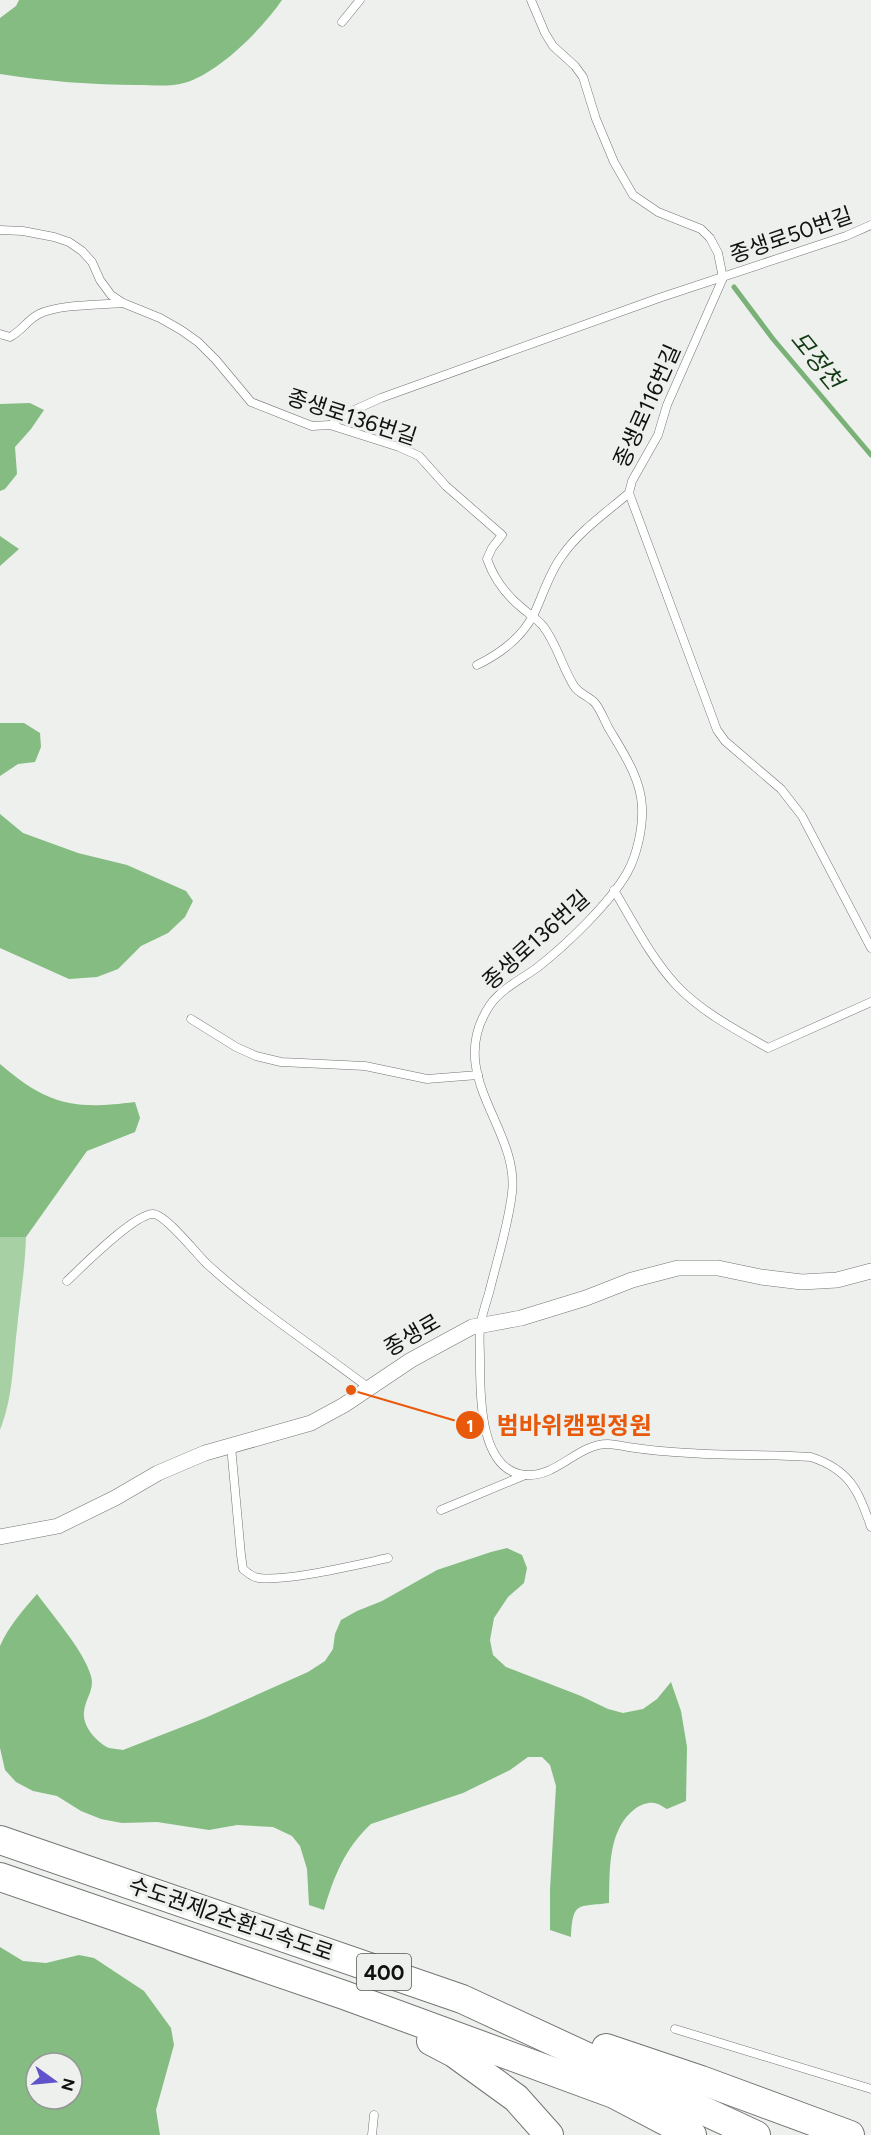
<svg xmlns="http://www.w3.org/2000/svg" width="871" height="2135" font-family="Figtree,'Noto Sans KR',sans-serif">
  <rect width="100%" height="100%" fill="#edf0ed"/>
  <path fill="#a7d1a5" d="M 0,1237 L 26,1237 C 25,1269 20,1298 17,1329 C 13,1362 13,1398 0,1430 Z"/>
  <g fill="#84bc82" fill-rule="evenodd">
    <path d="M 19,0 L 282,0 C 262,29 219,73 184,83 C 170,87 153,85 138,85 C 92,85 45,81 0,74 L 0,18 L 16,6 Z"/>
    <polygon points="30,403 44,410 31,429 15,447 17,474 5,489 0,491 0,404"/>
    <polygon points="0,536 19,549 0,566"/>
    <polygon points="0,723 24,723 40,733 41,747 35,762 18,764 0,776"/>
    <polygon points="0,814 23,833 78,853 127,865 186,891 193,901 185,917 168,933 141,946 118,969 97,977 69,979 0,948"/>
    <path d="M 0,1064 C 48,1105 73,1110 135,1102 L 140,1118 L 135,1132 L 87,1151 L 26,1237 L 0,1237 Z"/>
    <path d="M 507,1548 L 522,1555 L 527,1568 L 524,1583 L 508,1597 L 494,1618 L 490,1640 L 493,1655 L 506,1667 L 581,1696 L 608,1709 L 623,1713 L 643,1709 L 657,1699 L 671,1682 L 681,1711 L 687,1747 L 686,1801 L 667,1809 C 663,1807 658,1803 654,1803 C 648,1802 641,1805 636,1808 C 607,1829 610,1871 609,1903 C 577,1907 573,1901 571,1937 L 550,1930 L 550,1890 L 556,1786 L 550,1765 L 542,1757 L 528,1757 L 510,1770 L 463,1793 L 371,1824 C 345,1848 334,1876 324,1910 L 309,1905 L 307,1869 L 300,1846 L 292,1836 L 273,1827 L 237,1825 L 209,1830 L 157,1822 L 122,1823 L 101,1819 L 81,1811 L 57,1796 L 33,1791 L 16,1782 L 5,1770 L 0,1748 L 0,1646 C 8,1627 24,1609 37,1594 C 53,1616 84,1651 91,1676 C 95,1690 85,1699 84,1712 C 82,1726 97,1743 109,1748 C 113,1749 119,1749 123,1750 L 205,1718 L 308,1672 L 325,1661 L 333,1649 L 335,1634 L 341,1620 L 357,1611 L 382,1601 L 437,1570 L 491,1552 Z"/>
    <path d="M 0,1947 L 23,1961 L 46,1963 L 79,1955 L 94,1958 L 144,1991 L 171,2028 L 174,2045 L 156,2110 L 160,2135 L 0,2135 ZM 36,2063 L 72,2063 L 72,2099 L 36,2099 Z"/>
  </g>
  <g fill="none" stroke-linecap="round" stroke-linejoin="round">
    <polyline stroke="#79b177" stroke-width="5" points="734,287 773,339 871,455"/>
    <g stroke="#727572" stroke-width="9">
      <g id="service">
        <polyline points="531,0 545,33 553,46 575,66 583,77 596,119 614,162 633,195 658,212 701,229 710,238 718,253 723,278 667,405 658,435 632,481 629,493 717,730 725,741 781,789 802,816 871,948"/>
        <polyline points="342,22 360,0"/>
        <path d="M 0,230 L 23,231 L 54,237 L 69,242 L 82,251 L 92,262 L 100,280 L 111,295 L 123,303 L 160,318 L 181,330 L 198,342 L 216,360 L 251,402 L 312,426 L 330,425 L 399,447 L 419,456 L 446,486 L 502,535 L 492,548 L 487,559 C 494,579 506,595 522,608 C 529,614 537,619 543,626 C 557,644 562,667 574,686 C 579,694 589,696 595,703 C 600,709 604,719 608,727 C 622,751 641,778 642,807 C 643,828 637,855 627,873 C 609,904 566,945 538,967 C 522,979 502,988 490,1005 C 443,1075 520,1128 512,1193 C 508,1227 497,1260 489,1293 C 486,1303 482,1315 480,1326 C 479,1337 480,1349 480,1360 C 480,1394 479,1472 526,1475 C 558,1477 577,1444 608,1444 C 614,1444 621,1446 628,1447 C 648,1450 669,1452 689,1453 C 730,1456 771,1454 811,1457 C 850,1470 858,1490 871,1527"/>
        <path d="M 0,334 L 10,337 C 23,330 27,320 39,314 C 59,304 101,305 123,303"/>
        <polyline points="330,425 352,411 381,398 659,298 846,236 871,225"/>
        <path d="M 477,665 C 500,654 522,637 534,614 C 543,595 549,573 562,556 C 579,531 606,513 629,493"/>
        <path d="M 614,890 C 633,922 651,958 677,986 C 702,1012 736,1030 768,1048 L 871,1002"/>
        <polyline points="191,1019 236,1047 256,1056 281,1062 365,1066 427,1079 478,1075"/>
        <path d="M 67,1281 C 83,1266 134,1214 153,1214 C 165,1214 195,1252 206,1263 C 256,1309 315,1347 369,1388"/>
        <path d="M 231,1446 L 241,1555 L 243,1569 C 247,1572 251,1576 255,1577 C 278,1584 360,1564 388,1558"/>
        <polyline points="441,1510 525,1475"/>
        <polyline points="675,2029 871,2089"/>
        <polyline points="372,2135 374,2115"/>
      </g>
    </g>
    <g stroke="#727572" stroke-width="16">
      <polyline id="minor" points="0,1537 58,1526 115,1498 158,1473 205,1453 311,1423 344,1405 411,1360 472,1327 521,1318 586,1298 632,1280 678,1268 718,1268 761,1277 802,1282 837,1280 871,1271"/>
    </g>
    <g stroke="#727572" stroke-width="30">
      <g id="motorway">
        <polyline points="0,1840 462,1999 756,2135"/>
        <polyline points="0,1877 344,1995 614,2094 692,2135"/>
        <polyline points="431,2041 454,2053 516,2098 549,2135"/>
        <polyline points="606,2048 701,2080 850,2135"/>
      </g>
    </g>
    <use href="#service" stroke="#fff" stroke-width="8"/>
    <use href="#minor" stroke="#fff" stroke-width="15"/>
    <use href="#motorway" stroke="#fff" stroke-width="28"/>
  </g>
  <g text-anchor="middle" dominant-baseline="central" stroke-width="6" stroke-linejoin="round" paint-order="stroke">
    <rect fill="#edf0ed" stroke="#525452" stroke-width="1.5" x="357" y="1954" width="54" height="36" rx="4.5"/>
    <g font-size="21" font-weight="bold" fill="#101110">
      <text x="384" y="1972">400</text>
    </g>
    <g font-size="22" fill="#101110" stroke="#edf0ed">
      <text transform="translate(791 235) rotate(-19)">종생로50번길</text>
      <text transform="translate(647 406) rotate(-66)">종생로116번길</text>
      <text transform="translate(352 417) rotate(18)">종생로136번길</text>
      <text transform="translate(536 940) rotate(-42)">종생로136번길</text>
      <text transform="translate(412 1335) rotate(-30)">종생로</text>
      <text transform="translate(231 1919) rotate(19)">수도권제2순환고속도로</text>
    </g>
    <g font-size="24" font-style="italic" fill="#123a13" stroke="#edf0ed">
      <text transform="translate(817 360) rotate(51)">모정천</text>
    </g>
  </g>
  <path fill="none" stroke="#e8590c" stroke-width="2" d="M351 1390L470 1425"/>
  <g fill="#e8590c" stroke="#edf0ed" stroke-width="2">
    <circle cx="351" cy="1390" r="6"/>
    <circle cx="470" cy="1425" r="15"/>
  </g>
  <g font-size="18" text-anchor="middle" font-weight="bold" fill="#fff">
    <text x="470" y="1432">1</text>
  </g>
  <g font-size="24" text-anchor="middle" font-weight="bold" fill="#e8590c" stroke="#edf0ed" stroke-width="6" stroke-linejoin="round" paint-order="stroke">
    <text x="574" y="1434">범바위캠핑정원</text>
  </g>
  <g transform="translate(54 2081) rotate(105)"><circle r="28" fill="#edf0ed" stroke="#959795" stroke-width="1.5"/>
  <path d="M0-4.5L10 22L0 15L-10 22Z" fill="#5f52ca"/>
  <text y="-9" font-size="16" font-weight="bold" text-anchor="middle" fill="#101110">N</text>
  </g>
</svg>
